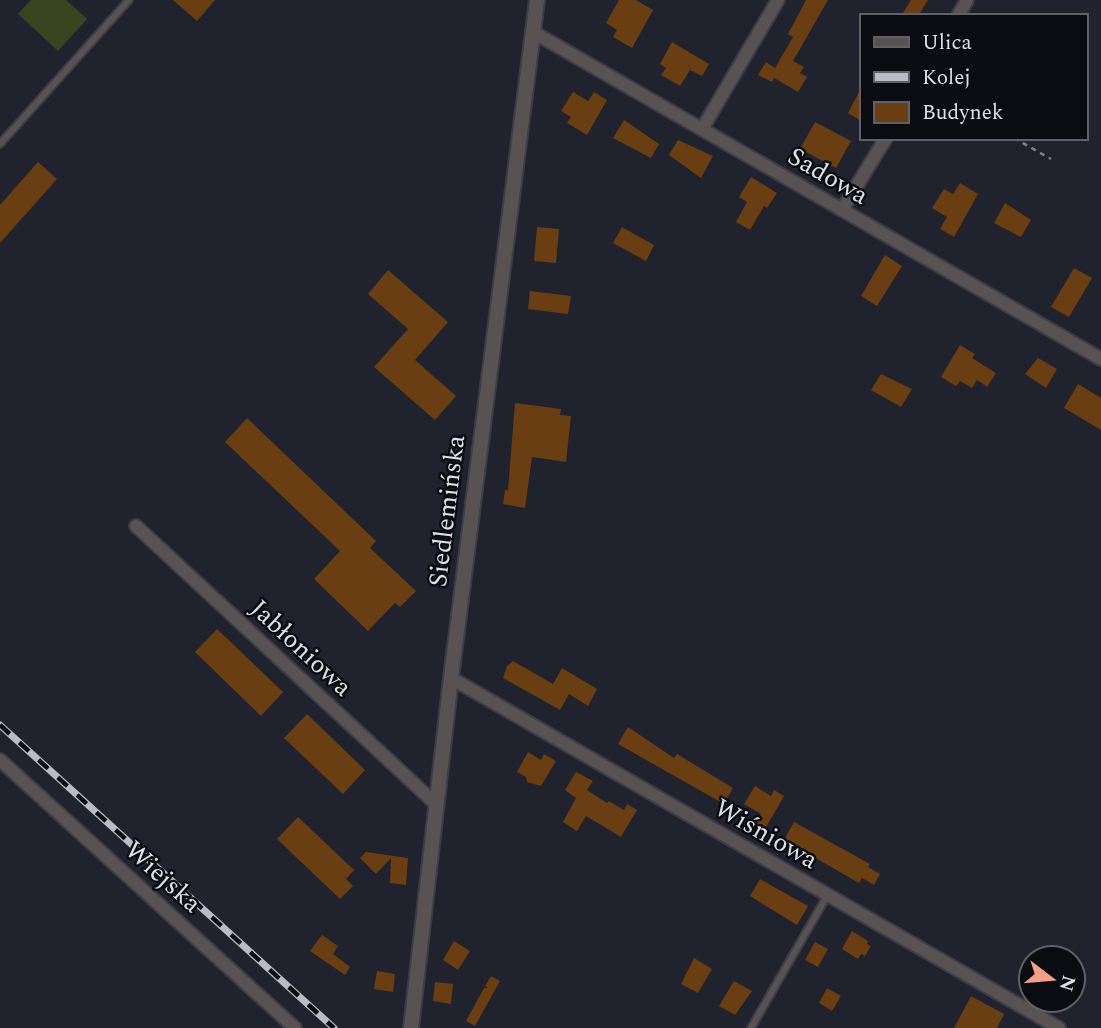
<svg xmlns="http://www.w3.org/2000/svg" width="1101" height="1028" font-family="Spectral,serif">
  <rect width="100%" height="100%" fill="#20222d"/>
  <polygon fill="#394521" points="31,0 66,0 87,19 58,51 18,14"/>
  <g fill="#683e12">
    <polygon points="173,0 215,0 197,21"/>
    <polygon points="619,0 636,0 653,10 632,48 613,37 617,30 606,23"/>
    <polygon points="806,0 828,0 793,61 804,67 800,73 807,77 798,92 774,78 772,82 758,75 766,62 775,68 793,37 788,34"/>
    <polygon points="911,0 928,0 918,16 901,16"/>
    <polygon points="672,42 709,64 702,76 690,70 680,86 661,75 666,68 660,64"/>
    <polygon points="861,88 861,121 848,113"/>
    <polygon points="573,92 588,101 594,92 607,100 587,135 567,123 571,117 561,111"/>
    <polygon points="624,120 659,144 651,158 613,138"/>
    <polygon points="815,122 851,141 836,168 800,149"/>
    <polygon points="678,140 713,156 701,178 669,155"/>
    <polygon points="38,162 57,179 0,243 0,205"/>
    <polygon points="751,177 777,193 767,208 764,206 750,230 736,222 747,202 739,197"/>
    <polygon points="960,183 978,194 954,237 940,229 947,217 932,208 944,189 953,194"/>
    <polygon points="1005,203 1031,220 1021,237 994,223"/>
    <polygon points="537,227 559,229 556,263 534,261"/>
    <polygon points="622,227 654,245 646,261 613,243"/>
    <polygon points="885,255 902,266 877,306 861,296"/>
    <polygon points="1074,268 1092,278 1069,317 1051,307"/>
    <polygon points="388,270 448,322 415,360 456,396 435,420 374,367 408,329 368,294"/>
    <polygon points="530,291 571,296 568,314 528,309"/>
    <polygon points="960,345 975,354 972,358 996,373 987,387 977,380 972,388 960,381 956,386 941,377"/>
    <polygon points="1038,358 1057,369 1046,388 1025,374"/>
    <polygon points="881,374 912,389 901,407 871,390"/>
    <polygon points="1078,384 1101,398 1101,430 1064,408"/>
    <polygon points="515,403 561,409 560,415 571,416 566,462 532,457 525,508 503,504 505,490 508,490"/>
    <polygon points="247,418 376,541 370,548 416,591 400,607 395,603 368,631 314,579 340,551 225,442"/>
    <polygon points="217,629 283,692 261,716 195,652"/>
    <polygon points="513,661 553,684 562,668 597,689 588,706 569,694 560,710 503,678 507,666"/>
    <polygon points="307,714 365,770 343,794 284,738"/>
    <polygon points="628,727 674,758 677,754 733,788 724,804 618,744"/>
    <polygon points="528,752 541,760 544,754 556,761 541,786 527,782 526,777 517,772"/>
    <polygon points="576,772 593,781 587,790 607,803 609,801 624,810 627,804 637,810 621,837 586,816 577,831 563,822 576,798 565,790"/>
    <polygon points="755,786 771,796 774,790 784,796 765,829 755,823 761,814 744,804"/>
    <polygon points="298,817 354,870 346,879 353,886 340,899 277,839"/>
    <polygon points="794,822 870,864 868,867 880,874 874,885 862,878 859,883 784,840"/>
    <polygon points="366,852 408,858 406,885 390,883 391,858 376,874 360,858"/>
    <polygon points="760,879 808,906 797,925 750,896"/>
    <polygon points="852,931 868,941 867,944 871,946 865,956 861,954 858,959 842,949"/>
    <polygon points="322,935 338,946 333,954 350,967 345,975 310,951"/>
    <polygon points="454,941 470,951 458,970 443,960"/>
    <polygon points="815,942 828,949 818,967 805,960"/>
    <polygon points="694,958 712,969 698,993 681,984"/>
    <polygon points="377,971 395,974 393,992 374,989"/>
    <polygon points="491,976 500,981 475,1026 466,1021 484,988 488,988 485,986"/>
    <polygon points="734,981 752,991 735,1015 719,1006"/>
    <polygon points="435,982 453,984 451,1004 433,1001"/>
    <polygon points="827,988 841,996 832,1011 819,1003"/>
    <polygon points="971,996 1004,1014 997,1028 954,1028"/>
  </g>
  <g fill="none" stroke-linecap="round" stroke-linejoin="round">
    <g stroke="#3b3d47" stroke-width="10">
      <g id="service">
        <polyline points="0,144 129,0"/>
        <polyline points="751,1028 827,896"/>
      </g>
    </g>
    <g stroke="#3b3d47" stroke-width="16">
      <g id="minor">
        <polyline points="958,16 967,0"/>
        <polyline points="533,32 1101,359"/>
        <polyline points="702,129 778,0"/>
        <polyline points="842,210 886,138"/>
        <polyline points="136,526 436,804"/>
        <polyline points="451,678 1059,1028"/>
        <polyline points="0,760 295,1028"/>
      </g>
    </g>
    <g stroke="#3b3d47" stroke-width="18">
      <polyline id="tertiary" points="411,1028 451,678 537,0"/>
    </g>
    <polyline stroke="#7f818a" stroke-width="2.5" stroke-dasharray="5 5" stroke-linecap="butt" points="1014,138 1051,159"/>
    <use href="#service" stroke="#595252" stroke-width="6"/>
    <use href="#minor" stroke="#595252" stroke-width="12"/>
    <use href="#tertiary" stroke="#595252" stroke-width="14"/>
    <g stroke="#babcc5" stroke-width="7">
      <polyline id="rail" points="0,725 334,1028"/>
    </g>
    <use href="#rail" stroke="#0b0c11" stroke-width="4.5" stroke-dasharray="13" stroke-linecap="butt"/>
  </g>
  <g text-anchor="middle" dominant-baseline="central" stroke-width="5" stroke-linejoin="round" paint-order="stroke">
    <g font-size="26" fill="#dee0e8" stroke="#0b0c11">
      <text transform="translate(828 176) rotate(30)">Sadowa</text>
      <text transform="translate(447 511) rotate(-83)">Siedlemińska</text>
      <text transform="translate(301 648) rotate(43)">Jabłoniowa</text>
      <text transform="translate(766 834) rotate(30)">Wiśniowa</text>
      <text transform="translate(163 877) rotate(42)">Wiejska</text>
    </g>
  </g>
  <rect x="860" y="14" width="228" height="126" fill="#0b0c11" stroke="#5f6167" stroke-width="2"/>
  <rect x="874" y="37" width="35" height="10" fill="#595252" stroke="#5f6167" stroke-width="2"/>
  <text x="922" y="49" font-size="21" fill="#dee0e8">Ulica</text>
  <rect x="874" y="72" width="35" height="10" fill="#babcc5" stroke="#5f6167" stroke-width="2"/>
  <text x="922" y="84" font-size="21" fill="#dee0e8">Kolej</text>
  <rect x="874" y="102" width="35" height="21" fill="#683e12" stroke="#5f6167" stroke-width="2"/>
  <text x="922" y="119" font-size="21" fill="#dee0e8">Budynek</text>
  <g transform="translate(1052 979) rotate(106)"><circle r="33" fill="#0b0c11" stroke="#5f6167" stroke-width="2"/>
  <path d="M0-5L12 26L0 18L-12 26Z" fill="#f49e89"/>
  <text y="-10" font-size="19" font-weight="bold" text-anchor="middle" fill="#dee0e8">N</text>
  </g>
</svg>
